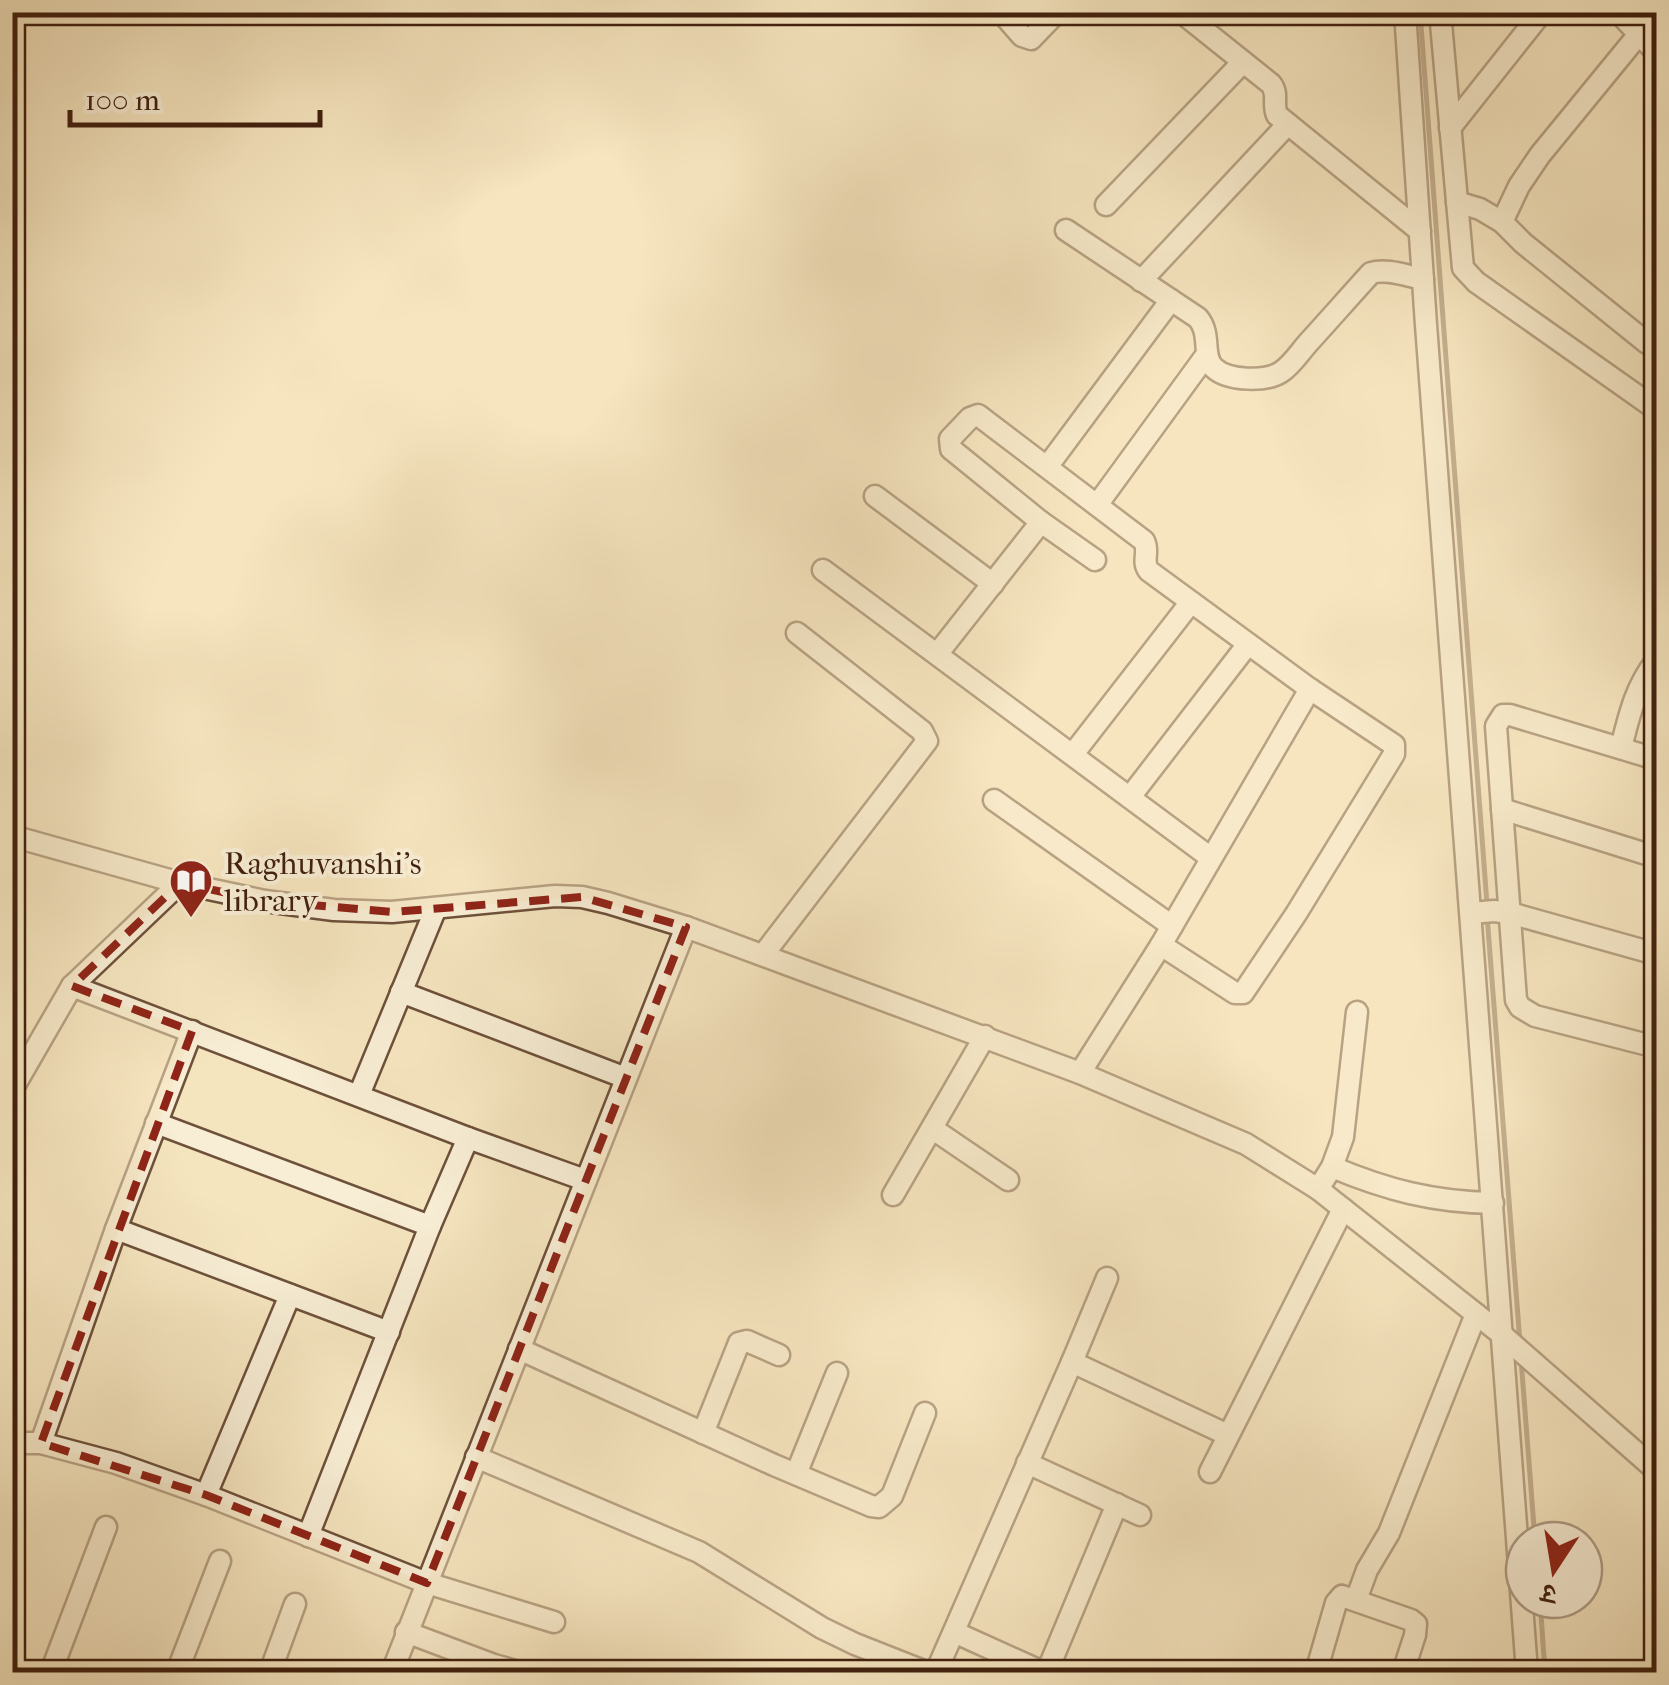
<svg xmlns="http://www.w3.org/2000/svg" width="1669" height="1685" font-family="'IM FELL French Canon','Noto Serif Devanagari',serif">
  <rect width="100%" height="100%" fill="#f5e5bf"/>
  <filter id="stains"><feTurbulence type="fractalNoise" baseFrequency=".002" numOctaves="4"/><feColorMatrix values="0 0 0 0 .2 0 0 0 0 .09 0 0 0 0 .02 0 0 0 .5 -.17"/></filter>
  <radialGradient id="worn" r=".72"><stop offset=".6" stop-color="#630" stop-opacity="0"/><stop offset="1" stop-color="#630" stop-opacity=".3"/></radialGradient>
  <g fill="none" stroke-linecap="round" stroke-linejoin="round">
    <g stroke="#886e54" stroke-width="5">
      <polyline points="1420,12 1487,904"/>
      <polyline points="1487,915 1520,1343"/>
      <polyline points="1521,1359 1535,1540"/>
      <polyline points="1540,1600 1545,1672"/>
    </g>
    <g stroke="#6e513a" stroke-width="25">
      <g id="minor">
        <polyline points="1001,12 1022,36 1031,39 1057,12"/>
        <path d="M 1181,12 L 1271,84 C 1279,94 1272,104 1277,115 L 1420,231"/>
        <polyline points="1405,12 1426,325 1527,1672"/>
        <polyline points="1440,12 1463,268 1476,282 1656,409"/>
        <polyline points="1618,12 1656,52"/>
        <polyline points="1450,128 1542,12"/>
        <polyline points="1457,202 1480,209 1502,222 1523,243 1647,343"/>
        <polyline points="1106,205 1243,62"/>
        <polyline points="1502,222 1519,186 1540,155 1639,34"/>
        <path d="M 1066,230 L 1198,318 C 1212,335 1201,356 1214,368 C 1228,381 1266,382 1281,372 C 1292,365 1300,352 1308,343 C 1329,320 1350,296 1371,273 C 1386,268 1407,276 1423,279"/>
        <polyline points="1141,281 1288,124"/>
        <polyline points="1047,467 1171,300"/>
        <polyline points="875,496 993,584"/>
        <polyline points="1097,505 1207,354"/>
        <polyline points="1041,522 1095,560"/>
        <polyline points="823,570 1211,858"/>
        <path d="M 938,653 L 1041,522 L 951,449 L 950,439 L 970,418 L 978,415 L 1144,541 C 1150,552 1141,561 1149,571 L 1310,689 L 1161,945 L 1080,1073"/>
        <path d="M 1621,748 C 1629,716 1635,688 1656,661"/>
        <polyline points="1073,754 1191,602"/>
        <polyline points="1656,759 1510,715 1503,715 1496,726 1516,1000 1520,1007 1535,1016 1656,1047"/>
        <polyline points="1130,797 1248,644"/>
        <polyline points="994,800 1172,926"/>
        <polyline points="1502,809 1656,857"/>
        <polyline points="12,836 180,883 265,901 334,910 392,912 555,896 582,897 608,903 686,927 1080,1073 1246,1144 1318,1189 1500,1333 1656,1470"/>
        <polyline points="1471,913 1494,911 1510,913 1656,954"/>
        <polyline points="1161,945 1235,993 1243,993 1296,914 1394,754 1394,745 1310,689"/>
        <polyline points="763,955 927,741 922,731 797,633"/>
        <polyline points="72,986 468,1138 585,1180"/>
        <polyline points="401,992 626,1078"/>
        <polyline points="12,1090 72,986 180,883"/>
        <polyline points="359,1095 436,908"/>
        <polyline points="156,1123 430,1226"/>
        <polyline points="933,1129 1008,1180"/>
        <path d="M 1332,1167 C 1387,1190 1433,1202 1493,1203"/>
        <polyline points="1318,1189 1332,1167 1343,1137 1357,1012"/>
        <polyline points="893,1195 985,1036"/>
        <polyline points="116,1229 389,1332"/>
        <polyline points="519,1349 774,1465 871,1506 879,1507 892,1496 925,1413"/>
        <polyline points="1072,1362 1107,1278"/>
        <polyline points="703,1433 739,1343 747,1341 779,1355"/>
        <polyline points="12,1443 41,1443 116,1463 206,1495 427,1583 554,1622"/>
        <polyline points="41,1443 116,1229 192,1031"/>
        <polyline points="476,1457 699,1552 822,1628 855,1644 926,1672"/>
        <polyline points="1027,1463 1140,1515"/>
        <polyline points="1210,1472 1343,1209"/>
        <polyline points="796,1474 837,1373"/>
        <polyline points="206,1495 290,1295"/>
        <polyline points="308,1536 430,1226 468,1138"/>
        <polyline points="1356,1600 1367,1570 1389,1533 1476,1314"/>
        <polyline points="406,1632 494,1665 519,1672"/>
        <polyline points="954,1632 1038,1670 1049,1667 1117,1504"/>
        <polyline points="51,1672 106,1527"/>
        <polyline points="177,1672 220,1561"/>
        <polyline points="270,1672 295,1604"/>
        <polyline points="392,1672 686,927"/>
        <polyline points="936,1672 1072,1362 1228,1435"/>
        <polyline points="1316,1672 1336,1603 1342,1596 1411,1620 1416,1624 1415,1635 1403,1672"/>
      </g>
    </g>
    <use href="#minor" stroke="#f8eed5" stroke-width="20"/>
  </g>
  <path d="M0 0H1669V1685H0ZM 180,883 L 265,901 L 392,912 L 582,897 L 686,927 L 427,1583 L 206,1495 L 41,1443 L 192,1031 L 72,986 Z" fill="#f5e5bf" fill-opacity=".55" fill-rule="evenodd"/>
  <path fill="none" stroke="#8f2418" stroke-width="8" stroke-dasharray="20 12" stroke-linejoin="round" d="M 180,883 L 265,901 L 392,912 L 582,897 L 686,927 L 427,1583 L 206,1495 L 41,1443 L 192,1031 L 72,986 Z"/>
  <defs>
    <g id="library-pin" transform="scale(2.25)"><path d="M0 17L-7.5 6A9.5 9.5 0 1 1 7.5 6Z" fill="#8f2418" stroke="#f8eed5"/><path d="M-6-4Q-3-5.5-.7-3.5V5Q-3 3-6 4ZM6-4Q3-5.5 .7-3.5V5Q3 3 6 4Z" fill="#fff"/></g>
  </defs>
  <g fill-rule="evenodd">
    <use href="#library-pin" x="191" y="881"/>
  </g>
  <g text-anchor="middle" dominant-baseline="central" stroke-width="8" stroke-linejoin="round" paint-order="stroke">
    <g font-size="32" fill="#41200e" stroke="#f8eed5" text-anchor="start">
      <text x="224" y="863">Raghuvanshi's<tspan x="224" dy="37">library</tspan></text>
    </g>
  </g>
  <rect width="1669" height="1685" fill="none" stroke="#f5e5bf" stroke-width="50"/>
  <rect x="15" y="15" width="1639" height="1655" fill="none" stroke="#41200e" stroke-width="5"/>
  <rect x="25" y="25" width="1619" height="1635" fill="none" stroke="#41200e" stroke-width="2.5"/>
  <g transform="translate(1554 1570) rotate(192)"><circle r="48" fill="#f8eed5" stroke="#af9c85" stroke-width="2.5"/>
  <path d="M0-8L18 38L0 25L-18 38Z" fill="#8f2418"/>
  <text y="-15" font-size="28" font-weight="bold" text-anchor="middle" fill="#41200e">उ</text>
  </g>
  <path d="M70 110v15h250v-15" fill="none" stroke="#41200e" stroke-width="5"/>
  <text x="85" y="110" font-size="30" fill="#41200e" stroke="#f8eed5" stroke-width="8" paint-order="stroke">100 m</text>
  <rect width="100%" height="100%" filter="url(#stains)"/>
  <rect width="100%" height="100%" fill="url(#worn)"/>
</svg>
